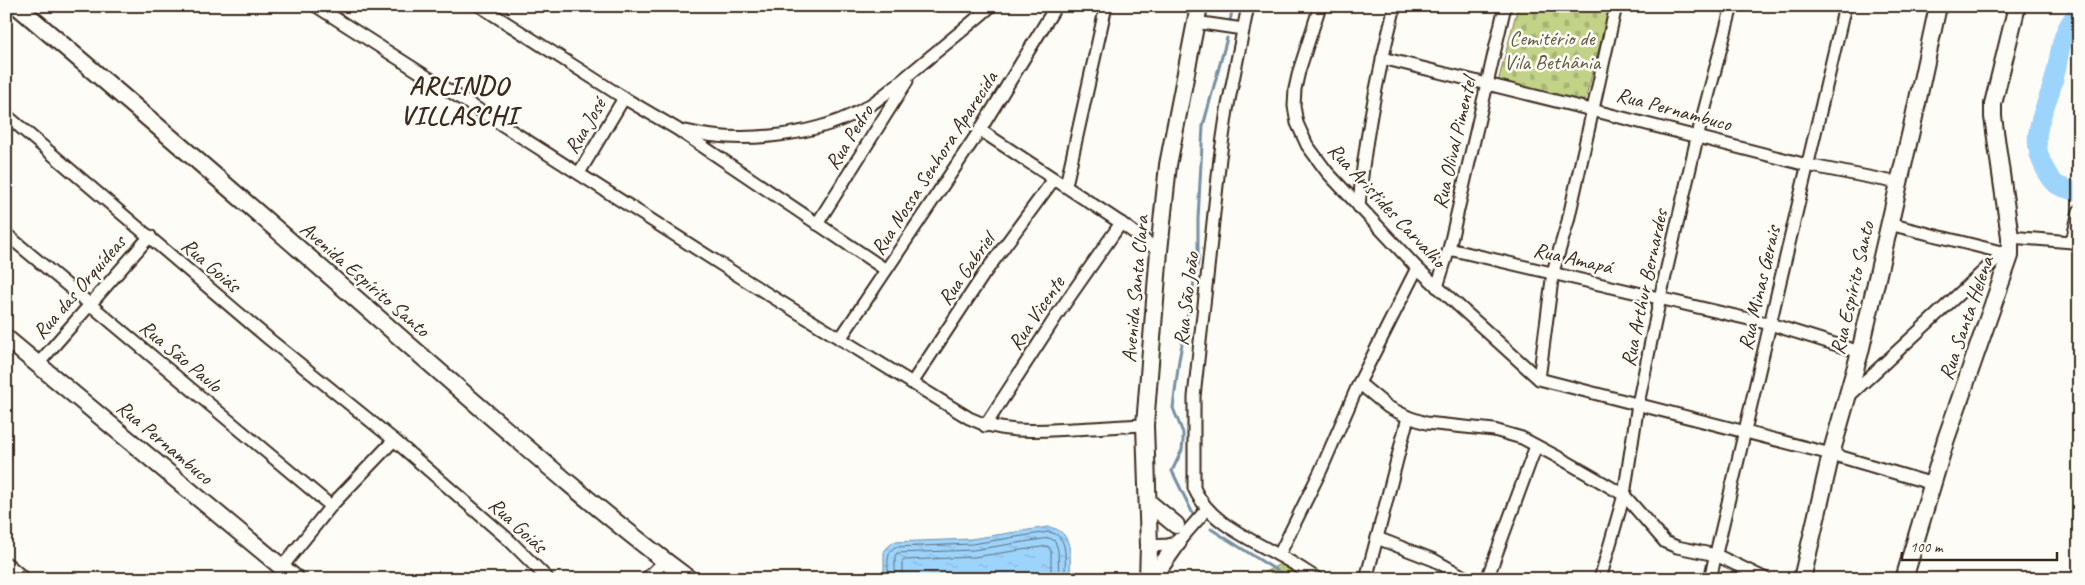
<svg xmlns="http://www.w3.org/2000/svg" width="2085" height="585" font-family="Caveat,sans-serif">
  <defs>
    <pattern id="grass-tufts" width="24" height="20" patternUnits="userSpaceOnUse" patternTransform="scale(1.25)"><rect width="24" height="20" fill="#c2d287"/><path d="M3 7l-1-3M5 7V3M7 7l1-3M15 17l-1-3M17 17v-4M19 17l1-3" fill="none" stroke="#a8b474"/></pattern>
    <pattern id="cemetery-stones" width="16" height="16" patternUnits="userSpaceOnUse" patternTransform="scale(1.25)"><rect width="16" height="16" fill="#c2d287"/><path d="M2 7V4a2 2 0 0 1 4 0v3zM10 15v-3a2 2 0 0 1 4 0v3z" fill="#a8b474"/></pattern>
    <pattern id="water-ripples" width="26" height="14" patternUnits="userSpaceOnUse" patternTransform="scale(1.25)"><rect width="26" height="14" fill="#9dd4fc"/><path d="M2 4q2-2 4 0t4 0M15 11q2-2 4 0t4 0" fill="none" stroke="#88b6d8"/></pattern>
  </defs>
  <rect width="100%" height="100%" fill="#fdfcf7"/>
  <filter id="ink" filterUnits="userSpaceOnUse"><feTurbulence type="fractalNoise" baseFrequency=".02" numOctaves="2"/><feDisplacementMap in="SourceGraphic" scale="10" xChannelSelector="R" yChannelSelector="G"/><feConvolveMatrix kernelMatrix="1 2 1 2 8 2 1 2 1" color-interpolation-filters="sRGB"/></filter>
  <g filter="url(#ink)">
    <polygon fill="url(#grass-tufts)" stroke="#7e7e52" points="1280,564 1304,579 1252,579"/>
    <polygon fill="url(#cemetery-stones)" stroke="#7e7e52" points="1518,6 1610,6 1584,105 1498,82"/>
    <path fill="url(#water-ripples)" stroke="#7690a3" d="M 1048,527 C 1075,530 1070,559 1070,579 L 884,579 L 884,551 L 893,542 L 971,539 Z"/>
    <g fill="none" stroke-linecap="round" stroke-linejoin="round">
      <g stroke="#626e77" stroke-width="1">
        <path d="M 889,579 C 888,568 885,553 895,547 L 972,544 L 1048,532 C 1071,534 1064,563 1065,579"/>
        <polyline points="895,579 895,556 897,553 973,550 1049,538 1055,541 1058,550 1059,579"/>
        <polyline points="902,579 902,562 904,560 974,557 1048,546 1051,551 1051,579"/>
      </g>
      <g stroke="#7690a3" stroke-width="3">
        <polyline points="1230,21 1233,6"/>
        <polyline points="1193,514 1172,471 1182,450 1183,441 1183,433 1173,408 1179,360 1198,261 1198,219 1203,126 1227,38"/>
        <polyline points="1211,529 1290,579"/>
      </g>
      <path stroke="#9dd4fc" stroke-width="19" d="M 2079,12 C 2059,31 2061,54 2054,79 C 2046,111 2027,134 2044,167 C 2054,187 2058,187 2079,192"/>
      <g stroke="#3b2a1e" stroke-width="15">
        <g id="street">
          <path d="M 316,6 L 750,283 L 969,418 C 1002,434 1036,431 1072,429 C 1096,428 1121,426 1145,425"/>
          <polyline points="480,6 624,98 677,129 886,270"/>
          <path d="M 1248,6 L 1227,110 L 1220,158 L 1194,397 L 1194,488 C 1209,522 1247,537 1278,555 C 1292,562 1305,571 1318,579"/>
          <polyline points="1320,6 1299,71 1295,89 1294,106 1297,123 1307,145 1327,172 1417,268 1539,379 1831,454 1933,484"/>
          <polyline points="1195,22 1243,29"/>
          <polyline points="1382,58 1592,110 1807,165 1899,183"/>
          <polyline points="6,115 269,339 394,440 509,540 548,579"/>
          <polyline points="980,130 1121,223 1159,251"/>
          <path d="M 686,131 C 742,145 821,136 870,105 C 887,94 902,80 918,67 C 942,47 967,27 991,6"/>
          <polyline points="579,173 624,98"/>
          <polyline points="1066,185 1106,6"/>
          <path d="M 1359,207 C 1364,139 1378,73 1395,6"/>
          <polyline points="817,224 907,81"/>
          <polyline points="1889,224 2009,254"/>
          <polyline points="6,234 331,506"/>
          <polyline points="2010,237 2072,242 2079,211"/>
          <polyline points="1449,249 1770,324 1860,352"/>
          <polyline points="1437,287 1449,249 1505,6"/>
          <polyline points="840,339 980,130 1056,6"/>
          <polyline points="38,364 150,236"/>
          <polyline points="1539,379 1553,272 1568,221 1616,6"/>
          <polyline points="912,383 984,274 1054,179"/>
          <polyline points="1359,383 1388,407 1408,417 1426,423 1494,430 1522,438 1567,462 1624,495 1665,542 1677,547 1716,555 1766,579"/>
          <polyline points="1848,397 2003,253"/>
          <polyline points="985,426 1061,309 1121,223"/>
          <polyline points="1377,538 1408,417"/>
          <polyline points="1149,546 1168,545 1178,542 1207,509"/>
          <polyline points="1279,555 1321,470 1359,383 1417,268"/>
          <polyline points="282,567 331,506 394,440"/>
          <polyline points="646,579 665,561"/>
          <polyline points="1366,579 1377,538 1434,560 1468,579"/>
          <polyline points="1487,579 1536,446"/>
          <polyline points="1600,579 1624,495 1638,404 1660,298 1697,138 1732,6"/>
          <polyline points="1710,579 1845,6"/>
        </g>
      </g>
      <g stroke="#3b2a1e" stroke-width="20">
        <g id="secondary">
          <path d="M 17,6 C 149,118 280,232 410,346 C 501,425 592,507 689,579"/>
          <polyline points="6,338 296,579"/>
          <polyline points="1148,502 1176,525"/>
          <polyline points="6,566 21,579"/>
          <polyline points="1148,579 1149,546 1145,425 1159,251 1168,165 1199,6"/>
          <polyline points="1152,579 1178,542"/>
          <polyline points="1802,579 1831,454 1860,352 1911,131 1938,6"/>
          <polyline points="1904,579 1946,439 2010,256 2010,237 1993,117 1993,104 2017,6"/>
        </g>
      </g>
      <use href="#street" stroke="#fdfcf7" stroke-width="11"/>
      <use href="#secondary" stroke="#fdfcf7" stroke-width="16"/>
    </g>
  </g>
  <g text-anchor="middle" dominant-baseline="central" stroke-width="5" stroke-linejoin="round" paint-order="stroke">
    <g font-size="21" fill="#645c3e" stroke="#fdfcf7">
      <text x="1552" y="38">Cemitério de<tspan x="1552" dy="24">Vila Bethânia</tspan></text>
    </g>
    <g font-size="21" fill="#3b2a1e" stroke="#fdfcf7">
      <text transform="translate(1674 109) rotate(15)">Rua Pernambuco</text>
      <text transform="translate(585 126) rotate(-59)">Rua José</text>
      <text transform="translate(849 137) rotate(-58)">Rua Pedro</text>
      <text transform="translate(1454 143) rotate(-77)">Rua Olival Pimentel</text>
      <text transform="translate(934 163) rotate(-57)">Rua Nossa Senhora Aparecida</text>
      <text transform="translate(1387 205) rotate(47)">Rua Aristides Carvalho</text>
      <text transform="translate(1573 258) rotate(13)">Rua Amapá</text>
      <text transform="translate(211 265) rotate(41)">Rua Goiás</text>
      <text transform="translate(966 269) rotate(-55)">Rua Gabriel</text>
      <text transform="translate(365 279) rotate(41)">Avenida Espírito Santo</text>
      <text transform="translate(79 287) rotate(-49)">Rua das Orquídeas</text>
      <text transform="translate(1644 288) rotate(-78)">Rua Arthur Bernardes</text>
      <text transform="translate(1759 288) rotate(-77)">Rua Minas Gerais</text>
      <text transform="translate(1852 288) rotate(-77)">Rua Espírito Santo</text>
      <text transform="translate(1135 289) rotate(-85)">Avenida Santa Clara</text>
      <text transform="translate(1186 299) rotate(-83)">Rua São João</text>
      <text transform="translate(1036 313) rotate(-56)">Rua Vicente</text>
      <text transform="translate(1966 318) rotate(-71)">Rua Santa Helena</text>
      <text transform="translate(181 356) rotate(40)">Rua São Paulo</text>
      <text transform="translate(165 442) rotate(40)">Rua Pernambuco</text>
      <text transform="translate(518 525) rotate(43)">Rua Goiás</text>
    </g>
    <g font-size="26" font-weight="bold" letter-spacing="1" fill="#3b2a1e" stroke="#fdfcf7">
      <text x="459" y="85">ARLINDO<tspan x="459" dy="30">VILLASCHI</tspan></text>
    </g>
  </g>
  <rect width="2085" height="585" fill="none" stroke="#fdfcf7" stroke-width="25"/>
  <rect x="12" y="12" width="2060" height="560" fill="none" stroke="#3b2a1e" stroke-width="2" filter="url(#ink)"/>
  <path d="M1902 552v8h155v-8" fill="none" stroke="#3b2a1e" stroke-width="2.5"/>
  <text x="1910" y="552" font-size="15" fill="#3b2a1e" stroke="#fdfcf7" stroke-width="4" paint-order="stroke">100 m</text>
</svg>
